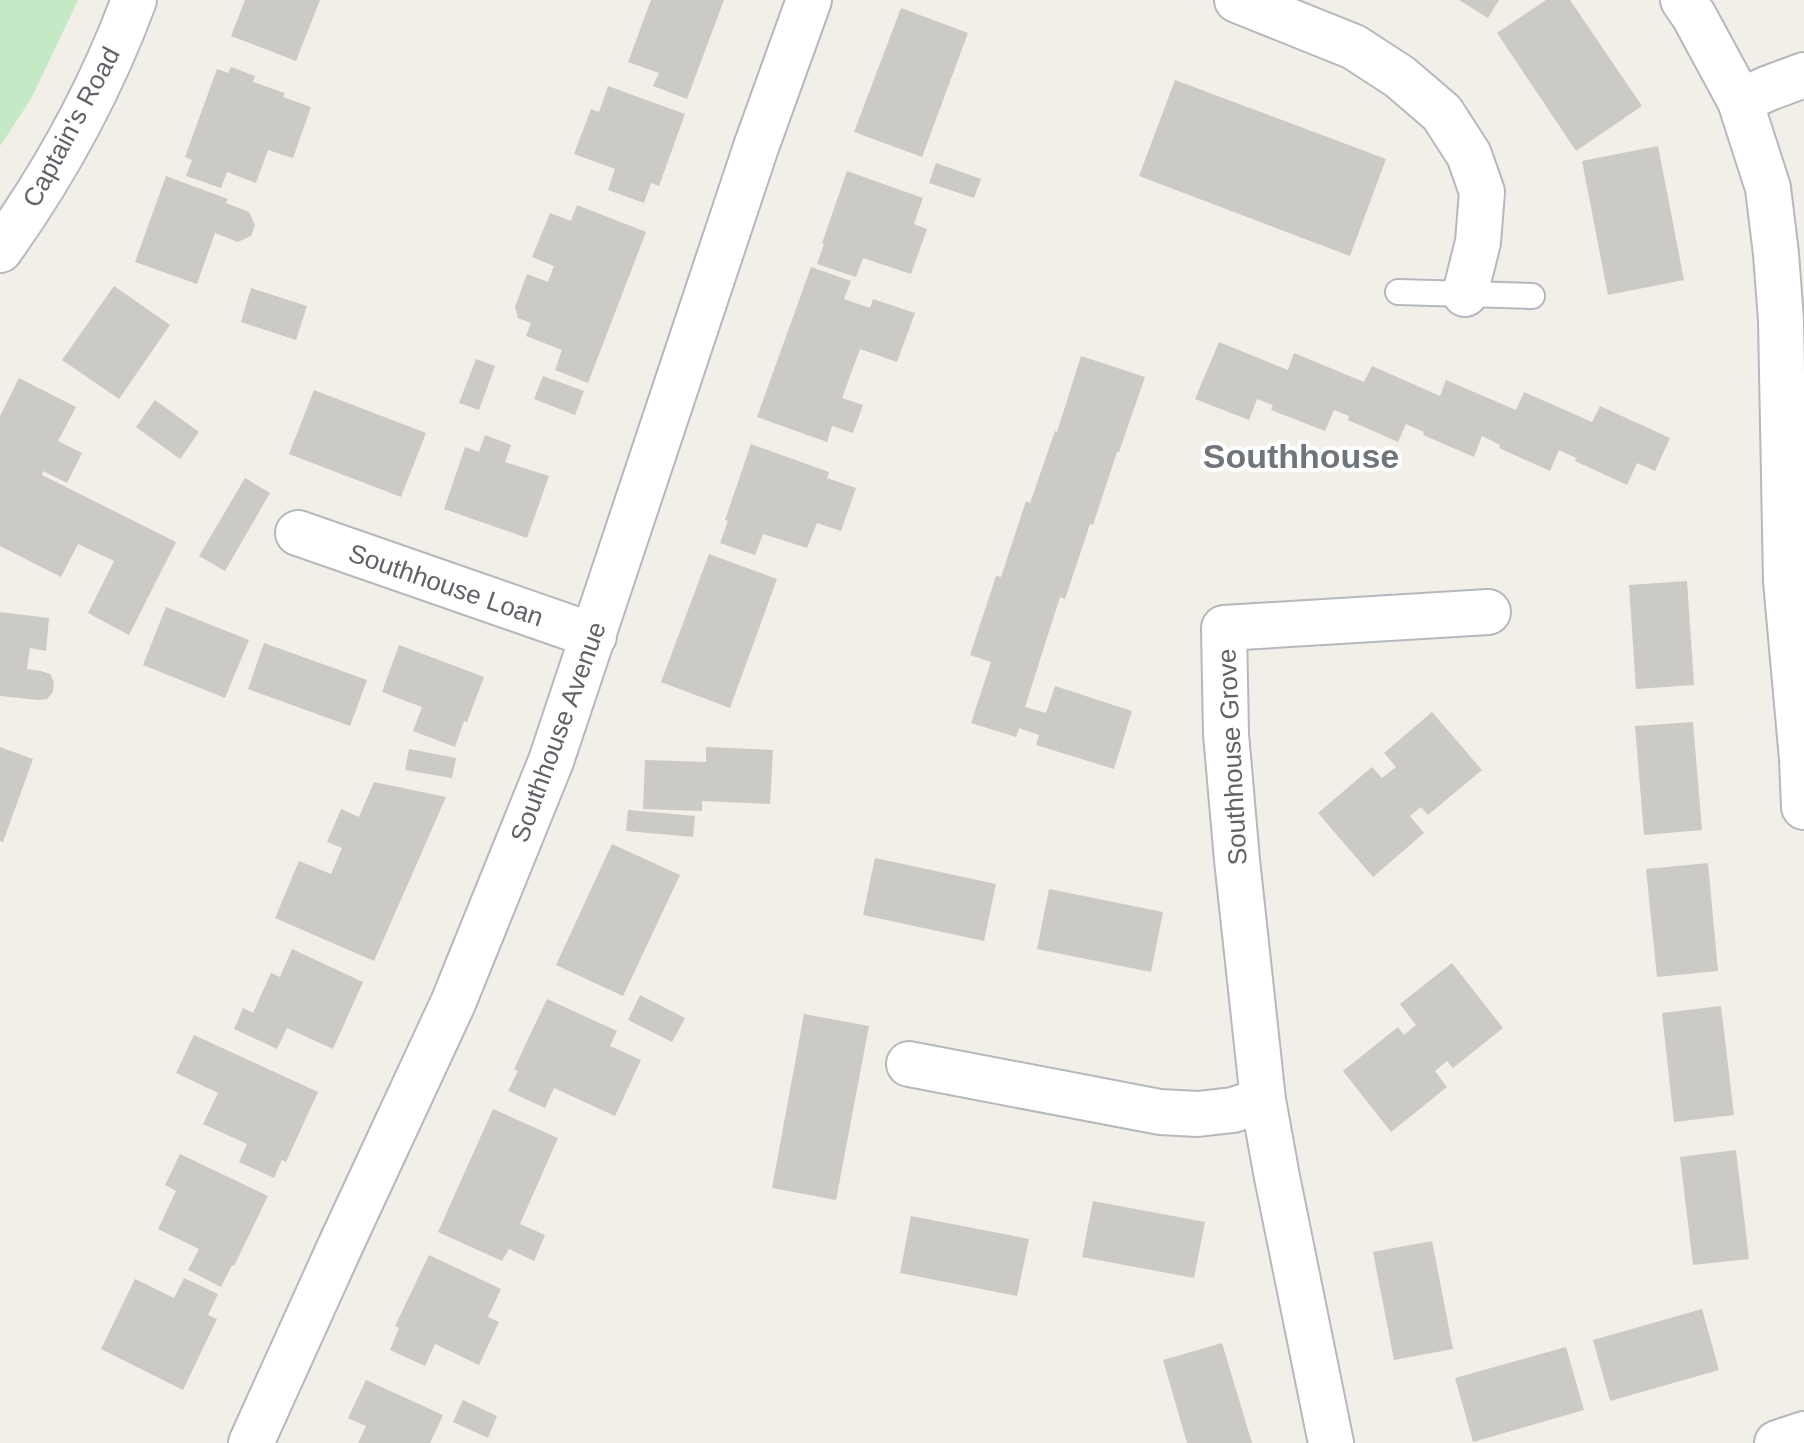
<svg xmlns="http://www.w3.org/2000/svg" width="1804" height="1443" font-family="Arial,sans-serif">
  <rect width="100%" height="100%" fill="#f1efe8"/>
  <polygon fill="#c5e8c5" points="0,0 78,0 31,99 0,146"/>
  <g fill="#cccac5">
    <polygon points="245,0 320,0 296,61 231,36"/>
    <polygon points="651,0 724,0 687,99 653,86 659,73 628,62"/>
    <polygon points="1459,0 1499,0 1488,18"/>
    <polygon points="1546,0 1570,0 1642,106 1576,151 1497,33"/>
    <polygon points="901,8 968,33 922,157 854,132"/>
    <polygon points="231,67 255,76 253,82 285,93 283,97 311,107 293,158 268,150 256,183 227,172 221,188 186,176 192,160 185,157 217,69 228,73"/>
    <polygon points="1175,80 1386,159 1350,256 1139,176"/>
    <polygon points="608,86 685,114 659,186 651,183 644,203 608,190 615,169 574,154 591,109 599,112"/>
    <polygon points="1658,146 1684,280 1608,295 1582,161"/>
    <polygon points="936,163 981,179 974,198 929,183"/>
    <polygon points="847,171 923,198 914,224 927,229 911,274 863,258 856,277 817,264 824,244 822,243"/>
    <polygon points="166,176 228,199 226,203 249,212 255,225 251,236 238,242 215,233 197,284 135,262"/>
    <polygon points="577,205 646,232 588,383 555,370 562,350 526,336 531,323 518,318 515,307 527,274 548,282 554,266 532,257 550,213 571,221"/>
    <polygon points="811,267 851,281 844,299 870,308 873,299 915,313 897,362 860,349 842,398 863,405 853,433 832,426 827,442 757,417"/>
    <polygon points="114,286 170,325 119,399 62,360"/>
    <polygon points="251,288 307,306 296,340 241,322"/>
    <polygon points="1219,342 1288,370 1294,353 1364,382 1372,366 1440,396 1446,380 1516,410 1524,392 1592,422 1600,406 1670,438 1655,471 1637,463 1627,485 1575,461 1576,458 1559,450 1550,471 1499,448 1500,445 1482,436 1474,457 1423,435 1424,432 1406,424 1398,442 1348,420 1349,416 1334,410 1325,431 1271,410 1273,405 1257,399 1249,420 1195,399"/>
    <polygon points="1081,356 1145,377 1119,452 1117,452 1093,525 1090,524 1065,599 1060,597 1025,707 1046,713 1055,686 1132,711 1114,769 1036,745 1039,735 1019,728 1016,737 971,723 991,662 970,655 996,576 1001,577 1026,501 1030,503 1055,431 1057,432"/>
    <polygon points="476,359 495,366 479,410 459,403"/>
    <polygon points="543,376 584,391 575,415 534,399"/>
    <polygon points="19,378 76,407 58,441 82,453 67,483 43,471 42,475 176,542 129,635 88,613 114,561 78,544 61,577 0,546 0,416"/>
    <polygon points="314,390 426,433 401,497 289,454"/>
    <polygon points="155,400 199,432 180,459 136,427"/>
    <polygon points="485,435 511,445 505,462 549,476 527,538 444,509 465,447 479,452"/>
    <polygon points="751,444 829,472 827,478 856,488 841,531 817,523 807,548 763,534 755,555 720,543 728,521 725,520"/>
    <polygon points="245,478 270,493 225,571 199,556"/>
    <polygon points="709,554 777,579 730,708 661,682"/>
    <polygon points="1687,581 1694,685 1636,689 1629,585"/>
    <polygon points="166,607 249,640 225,698 143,665"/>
    <polygon points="0,612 49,618 46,651 30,648 27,669 41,671 50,674 54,682 53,692 47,699 38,700 0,696"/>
    <polygon points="264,643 367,680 350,726 248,689"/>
    <polygon points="399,645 484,677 467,722 464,721 455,747 413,731 422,707 382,692"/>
    <polygon points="1432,712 1482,770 1428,815 1421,807 1410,816 1424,833 1373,877 1318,813 1372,767 1382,778 1396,767 1384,753"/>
    <polygon points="1693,722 1702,830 1644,835 1635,726"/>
    <polygon points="0,747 33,759 3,842 0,841"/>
    <polygon points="706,747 773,750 770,804 702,801 702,811 643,809 645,760 706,762"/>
    <polygon points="409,749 456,758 452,778 405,770"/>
    <polygon points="374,782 446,797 374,961 275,918 299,861 331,874 342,848 327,842 341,809 359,817"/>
    <polygon points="628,810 695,816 693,837 626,831"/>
    <polygon points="612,844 680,875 623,996 556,965"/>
    <polygon points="875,858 996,884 984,941 863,915"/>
    <polygon points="1708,863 1718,971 1657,977 1646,869"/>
    <polygon points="1049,889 1163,912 1151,972 1037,949"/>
    <polygon points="292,949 363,982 333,1049 287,1028 277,1049 234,1029 243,1008 253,1013 271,973 280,977"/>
    <polygon points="1452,963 1503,1028 1453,1068 1447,1061 1435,1071 1447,1087 1391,1132 1343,1071 1398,1027 1404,1035 1416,1025 1400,1004"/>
    <polygon points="640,995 685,1018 672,1042 628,1020"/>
    <polygon points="547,999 617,1031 610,1046 641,1060 615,1116 554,1088 545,1108 508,1091 518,1071 514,1069"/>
    <polygon points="1721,1006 1734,1115 1674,1122 1662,1013"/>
    <polygon points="804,1014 869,1026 836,1200 772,1188"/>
    <polygon points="194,1035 318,1092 286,1162 282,1160 274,1178 239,1162 247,1144 203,1124 218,1093 176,1073"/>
    <polygon points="493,1109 558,1138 520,1224 545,1235 534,1261 509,1249 502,1261 438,1232"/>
    <polygon points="1736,1150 1749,1259 1693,1265 1680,1157"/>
    <polygon points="180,1154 268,1196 234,1266 232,1265 221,1287 188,1270 199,1249 158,1229 176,1191 165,1185"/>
    <polygon points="1093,1201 1205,1222 1194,1278 1082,1257"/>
    <polygon points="911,1216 1029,1239 1017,1296 900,1273"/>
    <polygon points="1432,1241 1453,1349 1394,1360 1373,1252"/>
    <polygon points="429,1255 501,1289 488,1317 499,1322 479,1365 435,1344 425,1366 390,1350 399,1328 395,1326"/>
    <polygon points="184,1278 218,1294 208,1315 217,1319 183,1390 101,1349 135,1279 174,1298"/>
    <polygon points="1702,1309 1719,1370 1610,1401 1593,1340"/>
    <polygon points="1222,1343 1252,1443 1187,1443 1163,1360"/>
    <polygon points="1566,1347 1584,1410 1473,1442 1455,1378"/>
    <polygon points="366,1380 443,1415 430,1443 358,1443 366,1426 348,1418"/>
    <polygon points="463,1400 497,1416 488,1438 453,1422"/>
  </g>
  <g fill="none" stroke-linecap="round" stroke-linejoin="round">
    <g stroke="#b5b8bc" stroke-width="28">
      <polyline id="service" points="1398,292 1532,296"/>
    </g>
    <g stroke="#b5b8bc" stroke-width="48">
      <g id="minor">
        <polyline points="1237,0 1354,47 1400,77 1442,113 1469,155 1482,192 1478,242 1465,294"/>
        <polyline points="1683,0 1694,16 1740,101 1768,188 1776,254 1781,320 1786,581 1802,759 1804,807"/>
        <polyline points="1740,101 1769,88 1804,75"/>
        <polyline points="298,533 594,636"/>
        <polyline points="909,1064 1160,1112 1198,1114 1233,1110 1263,1100"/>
        <polyline points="251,1443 342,1242 453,1003 551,761 756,147 809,0"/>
        <polyline points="1331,1443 1277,1177 1263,1100 1237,860 1226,734 1224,628 1488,612"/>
        <polyline points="1777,1443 1804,1434"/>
      </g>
    </g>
    <g stroke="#b6babf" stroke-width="48">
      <path id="secondary" d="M 0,250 C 55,173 101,89 134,0"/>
    </g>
    <use href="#service" stroke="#fff" stroke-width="24"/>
    <use href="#minor" stroke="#fff" stroke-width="44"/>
    <use href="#secondary" stroke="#fff" stroke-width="44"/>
  </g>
  <g text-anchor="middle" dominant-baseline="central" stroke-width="8" stroke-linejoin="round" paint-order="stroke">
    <g font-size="26" fill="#5f6368" stroke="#fff">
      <text transform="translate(71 127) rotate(-62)">Captain's Road</text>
      <text transform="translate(446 585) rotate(19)">Southhouse Loan</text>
      <text transform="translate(558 732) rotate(-70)">Southhouse Avenue</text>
      <text transform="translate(1232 757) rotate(-93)">Southhouse Grove</text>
    </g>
    <g font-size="34" font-weight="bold" fill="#70757a" stroke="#fff">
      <text x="1301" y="456">Southhouse</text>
    </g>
  </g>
</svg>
